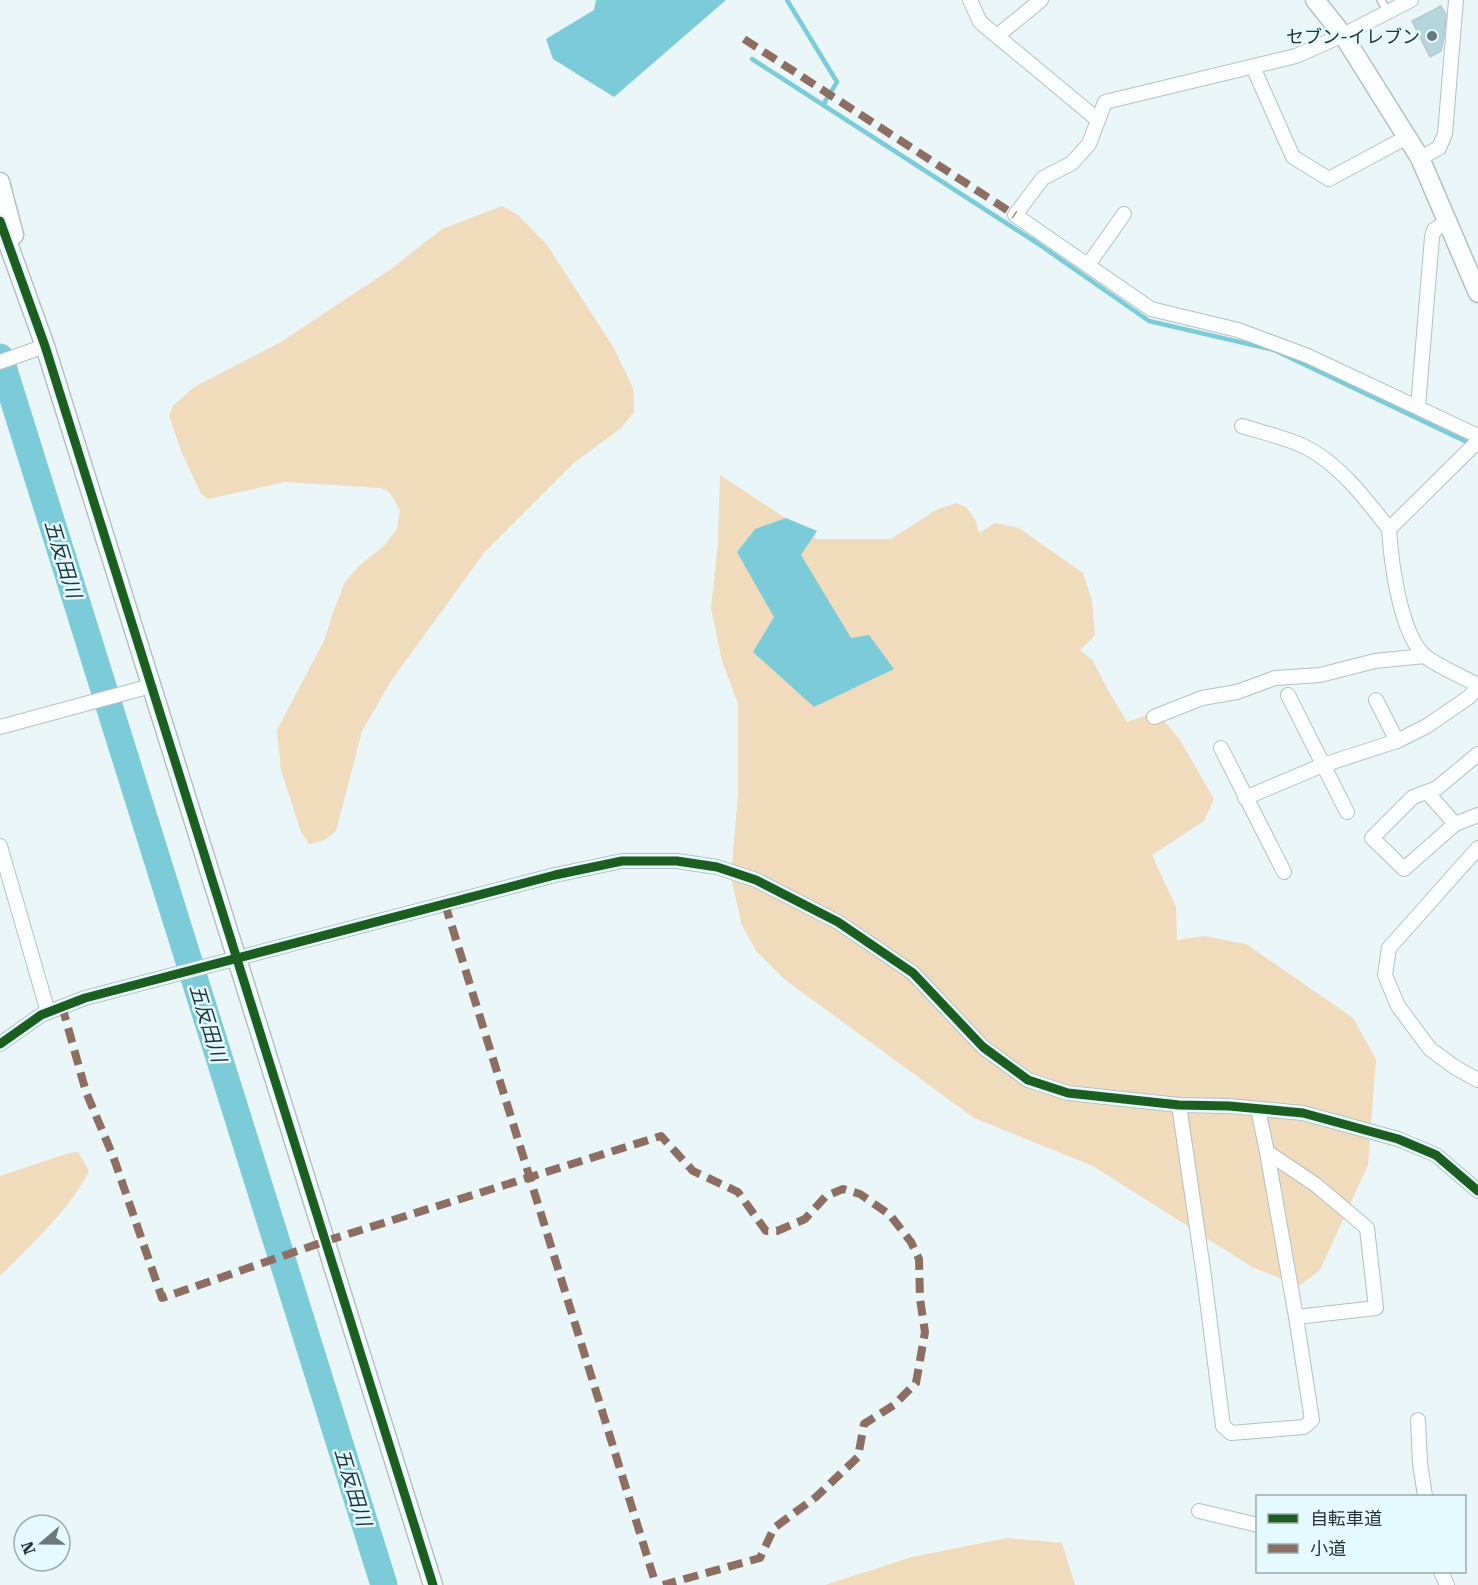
<svg xmlns="http://www.w3.org/2000/svg" width="1478" height="1585" font-family="'Roboto Serif','Noto Sans JP',serif">
  <rect width="100%" height="100%" fill="#eaf6f8"/>
  <g fill="#f1dbbd">
    <polygon points="502,206 518,215 547,245 614,348 633,388 634,412 620,429 575,462 484,553 391,681 362,731 336,831 323,841 309,844 301,832 281,770 277,730 325,639 332,615 345,582 361,564 383,547 397,529 400,510 390,493 381,488 285,482 208,499 201,494 182,453 169,416 173,406 194,387 281,342 391,269 442,229"/>
    <polygon points="720,475 817,539 891,539 936,510 956,503 966,507 975,519 979,533 995,523 1019,528 1083,573 1092,601 1095,635 1080,650 1093,661 1109,692 1127,722 1157,712 1180,740 1214,799 1204,821 1152,855 1176,907 1177,940 1204,936 1246,944 1353,1018 1376,1059 1368,1165 1320,1270 1299,1286 1252,1267 1093,1166 974,1118 784,979 756,951 742,925 731,878 738,793 738,704 722,661 711,608 718,543"/>
    <path d="M 78,1152 L 89,1171 C 71,1208 30,1246 0,1276 L 0,1176 L 69,1153 Z"/>
    <polygon points="1007,1538 1062,1543 1075,1585 825,1585 912,1557"/>
  </g>
  <g fill="#7bcbd8">
    <polygon points="596,0 726,0 614,97 553,59 546,39 594,10"/>
    <polygon points="786,518 817,531 801,555 851,638 869,635 894,669 814,707 753,652 774,617 737,552 755,529"/>
  </g>
  <g fill="none" stroke-linecap="round" stroke-linejoin="round">
    <g stroke="#7bcbd8" stroke-width="4.5">
      <polyline points="787,0 837,82 823,105"/>
      <polyline points="752,59 1037,243 1149,321 1274,350 1471,444"/>
    </g>
    <polyline stroke="#7bcbd8" stroke-width="27" points="0,357 384,1585"/>
  </g>
  <polygon fill="#b4d6dc" stroke="#bcc8cb" stroke-width="1.5" points="1441,6 1446,15 1444,37 1441,51 1430,57 1412,21"/>
  <g fill="none" stroke-linecap="round" stroke-linejoin="round">
    <g stroke="#b4c0c2" stroke-width="10">
      <polyline id="lane" points="1381,0 1387,12"/>
    </g>
    <g stroke="#b4c0c2" stroke-width="16">
      <g id="street">
        <polyline points="970,0 980,22 1098,120"/>
        <polyline points="1411,0 1343,35 1296,56 1105,102 1089,144 1072,163 1043,178 1015,215 1151,309 1238,330 1308,356 1478,436"/>
        <polyline points="997,36 1041,0"/>
        <polyline points="1253,67 1293,157 1329,179 1407,137"/>
        <polyline points="1420,158 1439,148 1445,134 1456,0"/>
        <polyline points="1088,265 1124,214"/>
        <polyline points="0,362 45,346"/>
        <polyline points="1418,407 1432,237 1434,230 1448,221"/>
        <path d="M 1242,426 C 1261,432 1283,437 1301,445 C 1337,461 1366,499 1389,529"/>
        <path d="M 1478,441 L 1389,529 C 1391,561 1400,634 1425,656 C 1437,666 1463,677 1478,685"/>
        <polyline points="1288,695 1347,812"/>
        <polyline points="1376,700 1397,741"/>
        <polyline points="1154,717 1202,698 1237,692 1275,678 1320,675 1375,661 1425,656"/>
        <polyline points="0,727 151,686"/>
        <polyline points="1221,748 1284,872"/>
        <polyline points="1478,754 1437,788 1413,797 1372,838 1404,869 1455,824 1478,815"/>
        <polyline points="1427,792 1455,824"/>
        <polyline points="1245,798 1323,765 1397,741 1427,726 1469,697 1478,687"/>
        <polyline points="0,846 48,1012"/>
        <polyline points="1478,848 1389,948 1385,975 1398,1006 1430,1049 1456,1068 1478,1080"/>
        <polyline points="0,1044 41,1015 85,998 555,875 622,861 677,861 717,867 756,880 838,922 913,973 983,1047 1028,1080 1068,1093 1179,1105 1229,1106 1303,1113 1398,1139 1436,1155 1478,1191"/>
        <polyline points="1179,1105 1204,1276 1223,1426 1231,1433 1304,1427 1312,1420 1296,1317 1376,1308 1367,1228 1316,1185 1267,1152 1258,1109"/>
        <polyline points="1267,1152 1296,1317"/>
        <polyline points="1418,1420 1420,1463 1425,1496"/>
        <polyline points="1199,1511 1258,1525"/>
        <polyline points="1441,1572 1447,1585"/>
      </g>
    </g>
    <g stroke="#b4c0c2" stroke-width="21">
      <g id="secondary">
        <polyline points="1315,0 1343,35 1420,158 1478,293"/>
        <polyline points="0,182 14,235"/>
        <polyline points="0,221 45,346 433,1585"/>
      </g>
    </g>
    <use href="#lane" stroke="#fcfefe" stroke-width="7"/>
    <use href="#street" stroke="#fcfefe" stroke-width="14"/>
    <use href="#secondary" stroke="#fcfefe" stroke-width="18"/>
    <g stroke="#8d6e63" stroke-width="8" stroke-dasharray="15 8" stroke-linecap="butt">
      <polyline points="744,39 1015,215"/>
      <polyline points="445,904 656,1585"/>
      <polyline points="62,1006 86,1092 113,1156 162,1298 326,1241 661,1136 693,1171 738,1192 766,1231 777,1231 805,1219 826,1196 843,1189 860,1194 890,1215 911,1242 919,1259 920,1299 925,1332 916,1383 894,1405 864,1424 858,1457 816,1497 774,1528 760,1558 663,1585"/>
    </g>
    <g stroke="#e4fafe" stroke-width="13">
      <g id="cycleway">
        <polyline points="0,221 45,346 433,1585"/>
        <polyline points="0,1044 41,1015 85,998 555,875 622,861 677,861 717,867 756,880 838,922 913,973 983,1047 1028,1080 1068,1093 1179,1105 1229,1106 1303,1113 1398,1139 1436,1155 1478,1191"/>
      </g>
    </g>
    <use href="#cycleway" stroke="#1b5e20" stroke-width="9"/>
  </g>
  <circle fill="#6b787b" stroke="#e4fafe" stroke-width="2" cx="1432" cy="36" r="6"/>
  <g text-anchor="middle" dominant-baseline="central" stroke-width="5" stroke-linejoin="round" paint-order="stroke">
    <g font-size="18" fill="#263437" stroke="#e4fafe" text-anchor="end">
      <text x="1420" y="36">セブン-イレブン</text>
    </g>
    <g font-size="20" font-style="italic" fill="#1e363b" stroke="#e4fafe">
      <text transform="translate(63 559) rotate(73)">五反田川</text>
      <text transform="translate(208 1023) rotate(73)">五反田川</text>
      <text transform="translate(353 1487) rotate(73)">五反田川</text>
    </g>
  </g>
  <rect x="1256" y="1495" width="210" height="78" fill="#e4fafe" stroke="#98abae" stroke-width="1.5"/>
  <rect x="1268" y="1514" width="30" height="9" fill="#1b5e20" stroke="#98abae" stroke-width="1.5"/>
  <text x="1310" y="1525" font-size="18" fill="#263437">自転車道</text>
  <rect x="1268" y="1544" width="30" height="9" fill="#8d6e63" stroke="#98abae" stroke-width="1.5"/>
  <text x="1310" y="1555" font-size="18" fill="#263437">小道</text>
  <g transform="translate(42 1543) rotate(250)"><circle r="28" fill="#e4fafe" stroke="#98abae" stroke-width="1.5"/>
  <path d="M0-4.5L10 22L0 15L-10 22Z" fill="#6b787b"/>
  <text y="-9" font-size="16" font-weight="bold" text-anchor="middle" fill="#263437">N</text>
  </g>
</svg>
